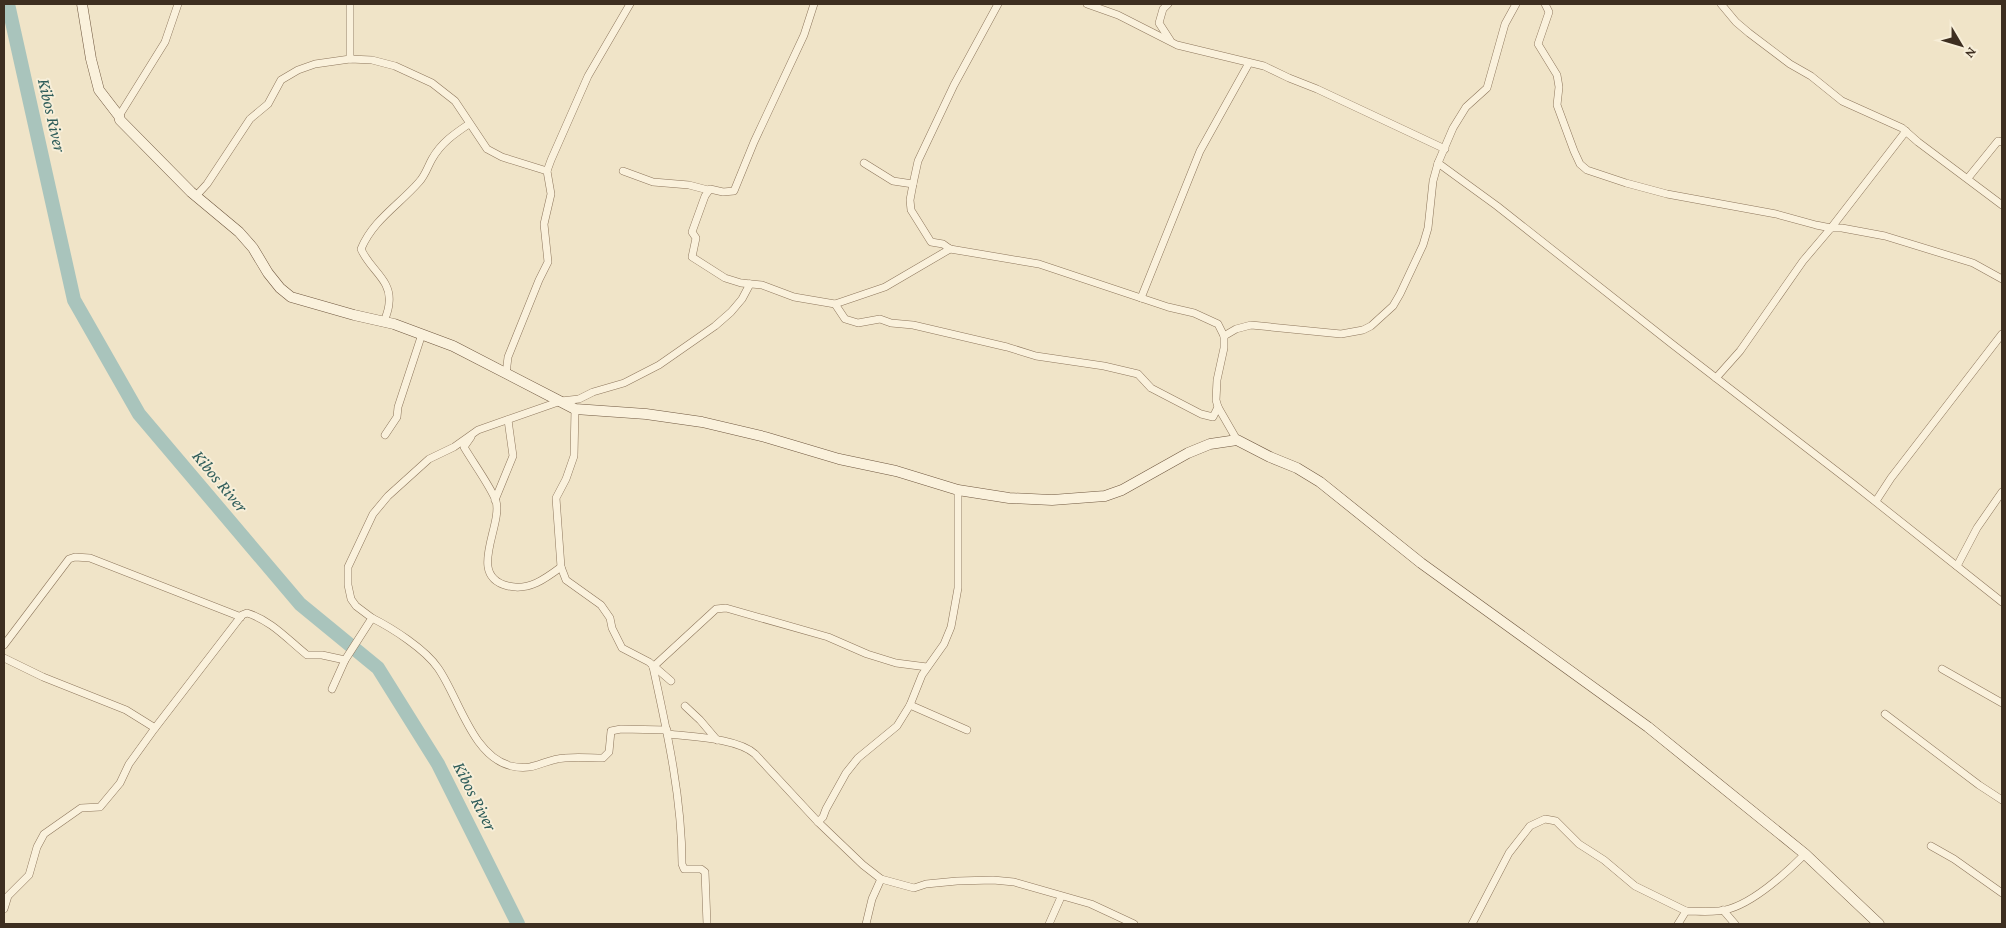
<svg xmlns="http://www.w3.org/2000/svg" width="2006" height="928" font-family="'Crimson Pro',serif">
  <rect width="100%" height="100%" fill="#f0e4c8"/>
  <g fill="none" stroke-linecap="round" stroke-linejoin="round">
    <polyline stroke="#a9c4bc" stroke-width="14" points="8,4 74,300 139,414 300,604 378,668 438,764 518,924"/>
    <g stroke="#8d765c" stroke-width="8">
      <g id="minor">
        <polyline points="814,4 804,35 754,142 734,191 723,192 710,189 705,196 692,232 696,238 692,257 725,278 741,283 762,285 794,297 835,304 845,319 858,323 880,319 891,323 913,325 1007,347 1036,356 1104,366 1138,374 1151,388 1201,414 1213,417 1218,407"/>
        <polyline points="1087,4 1118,15 1177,45 1264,66 1289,78 1317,89 1445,149"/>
        <polyline points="1168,4 1163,9 1159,23 1170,40"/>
        <polyline points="1545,4 1549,12 1538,44 1557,75 1559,87 1557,105 1574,151 1580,164 1587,170 1626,183 1667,194 1776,214 1816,225 1831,228 1842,228 1885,236 1973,263 2002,279"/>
        <polyline points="1721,4 1736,22 1749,33 1790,64 1811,76 1842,101 1902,128 1918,142 2002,205"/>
        <polyline points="350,59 350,4"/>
        <polyline points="119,116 165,42 178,4"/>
        <polyline points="864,163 893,181 913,184 918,161 954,85 998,4"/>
        <polyline points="1438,163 1497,206 1672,344 1852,483 2002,602"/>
        <polyline points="623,171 653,182 689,185 708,190"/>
        <polyline points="1968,178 1998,141 2002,142"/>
        <polyline points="913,184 910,200 911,210 931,242 943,244 950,249 1039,264 1168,307 1194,313 1218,324 1224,336 1224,348 1217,380 1216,400 1218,407 1237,440"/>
        <polyline points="196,196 207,184 250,119 268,104 281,80 298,70 315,64 350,59 372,60 395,66 432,83 455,101 487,149 502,157 547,171"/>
        <polyline points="1141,298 1200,151 1249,63"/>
        <polyline points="835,304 885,287 950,249"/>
        <path d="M 384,322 C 386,316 389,309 389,303 C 392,280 370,270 361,249 C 373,220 399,205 419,182 C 425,176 428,166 432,159 C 441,143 454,134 469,124"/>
        <polyline points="1224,336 1236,329 1251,325 1341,334 1363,330 1371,326 1393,306 1400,294 1423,245 1428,228 1433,181 1438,163 1453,128 1466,107 1487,88 1505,24 1516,4"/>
        <polyline points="506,374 508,357 539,280 548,262 544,224 551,194 547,171 551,160 588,76 630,4"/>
        <polyline points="1716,378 1740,351 1803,261 1831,228 1906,131"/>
        <polyline points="575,409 574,456 566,479 556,498 561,567 566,580 601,605 610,618 612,628 622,648 649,662 671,681"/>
        <polyline points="385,435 397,417 398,407 422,334"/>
        <path d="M 471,437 L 464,447 C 472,461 491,487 496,501 C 503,526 466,576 508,586 C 529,591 545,579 561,567"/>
        <polyline points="495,500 513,456 508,420"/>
        <polyline points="1876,501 1891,478 2002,334"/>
        <polyline points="1957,566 1977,528 2002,492"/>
        <path d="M 372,618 C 392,628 425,649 438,668 C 459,698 472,756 511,766 C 535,772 543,759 565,758 C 578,757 591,758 603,758 L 609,752 L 611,731 L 621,729 L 667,730"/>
        <polyline points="4,645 69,559 75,557 90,558 241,617"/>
        <polyline points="4,658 43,677 126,710 155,728"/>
        <polyline points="653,667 716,609 726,608 828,637 867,654 896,663 927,667"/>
        <path d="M 653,667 C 667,731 682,798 682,864 L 684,869 L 701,869 L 705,872 L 707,924"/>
        <polyline points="1942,669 2002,703"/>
        <polyline points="332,689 345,660 372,618 356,606 351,599 348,585 348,567 373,514 388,496 429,459 454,447 478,430 561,401 579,399 593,392 624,383 659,365 715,326 731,312 742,299 750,284"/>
        <polyline points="910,705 967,730"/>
        <polyline points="685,706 700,720 717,740"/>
        <polyline points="1885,714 1979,785 2002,800"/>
        <path d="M 668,734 C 692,737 737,738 755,754 L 818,822 L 863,865 L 881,879 L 914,888 L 926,884 L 957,881 L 993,880 L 1014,882 L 1091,904 L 1134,924"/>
        <polyline points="818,822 823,817 826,809 846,773 858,758 897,726 910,705 922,675 944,644 951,627 958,588 958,490"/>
        <polyline points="1931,846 1954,859 2002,893"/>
        <path d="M 4,909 L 8,896 L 29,875 L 37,847 L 44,834 L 81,808 L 100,807 L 120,783 L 129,764 L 155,728 L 242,615 L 247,613 C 272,621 287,639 307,655 L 322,655 L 345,660"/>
        <polyline points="1723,910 1735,924"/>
        <polyline points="866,924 872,899 881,879"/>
        <polyline points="1049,924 1061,897"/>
        <polyline points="1472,924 1509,853 1530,826 1545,819 1556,821 1579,844 1604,860 1635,886 1686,911"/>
        <path d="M 1678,924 L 1686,911 C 1699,911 1716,913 1729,909 C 1756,901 1786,873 1805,854"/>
      </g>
    </g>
    <g stroke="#6f573f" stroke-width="11">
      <polyline id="secondary" points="82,4 91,59 99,90 119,116 120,120 191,192 239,232 253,248 268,273 280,288 291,297 354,315 394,324 453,346 575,409 646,414 702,422 765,437 839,459 896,471 958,490 1009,498 1052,500 1105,496 1122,490 1188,453 1210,444 1237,440 1270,457 1297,468 1320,482 1421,563 1648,727 1805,854 1879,924"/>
    </g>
    <use href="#minor" stroke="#faf1dc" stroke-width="7"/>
    <use href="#secondary" stroke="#faf1dc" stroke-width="10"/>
  </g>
  <g text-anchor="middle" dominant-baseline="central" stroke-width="4" stroke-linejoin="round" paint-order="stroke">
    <g font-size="18" font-style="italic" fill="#2f5d5a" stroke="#f7eed8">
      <text transform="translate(52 115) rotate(77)">Kibos River</text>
      <text transform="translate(220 481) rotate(50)">Kibos River</text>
      <text transform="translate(475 796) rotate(63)">Kibos River</text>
    </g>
  </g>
  <rect width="2006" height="928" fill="none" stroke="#3d2e20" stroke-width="10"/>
  <g transform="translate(1961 45) rotate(128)" stroke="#f7eed8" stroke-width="4" paint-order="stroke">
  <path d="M0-4L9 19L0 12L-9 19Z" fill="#3d2e20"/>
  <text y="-8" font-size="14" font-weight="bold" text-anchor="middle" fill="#3d2e20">N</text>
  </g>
</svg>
